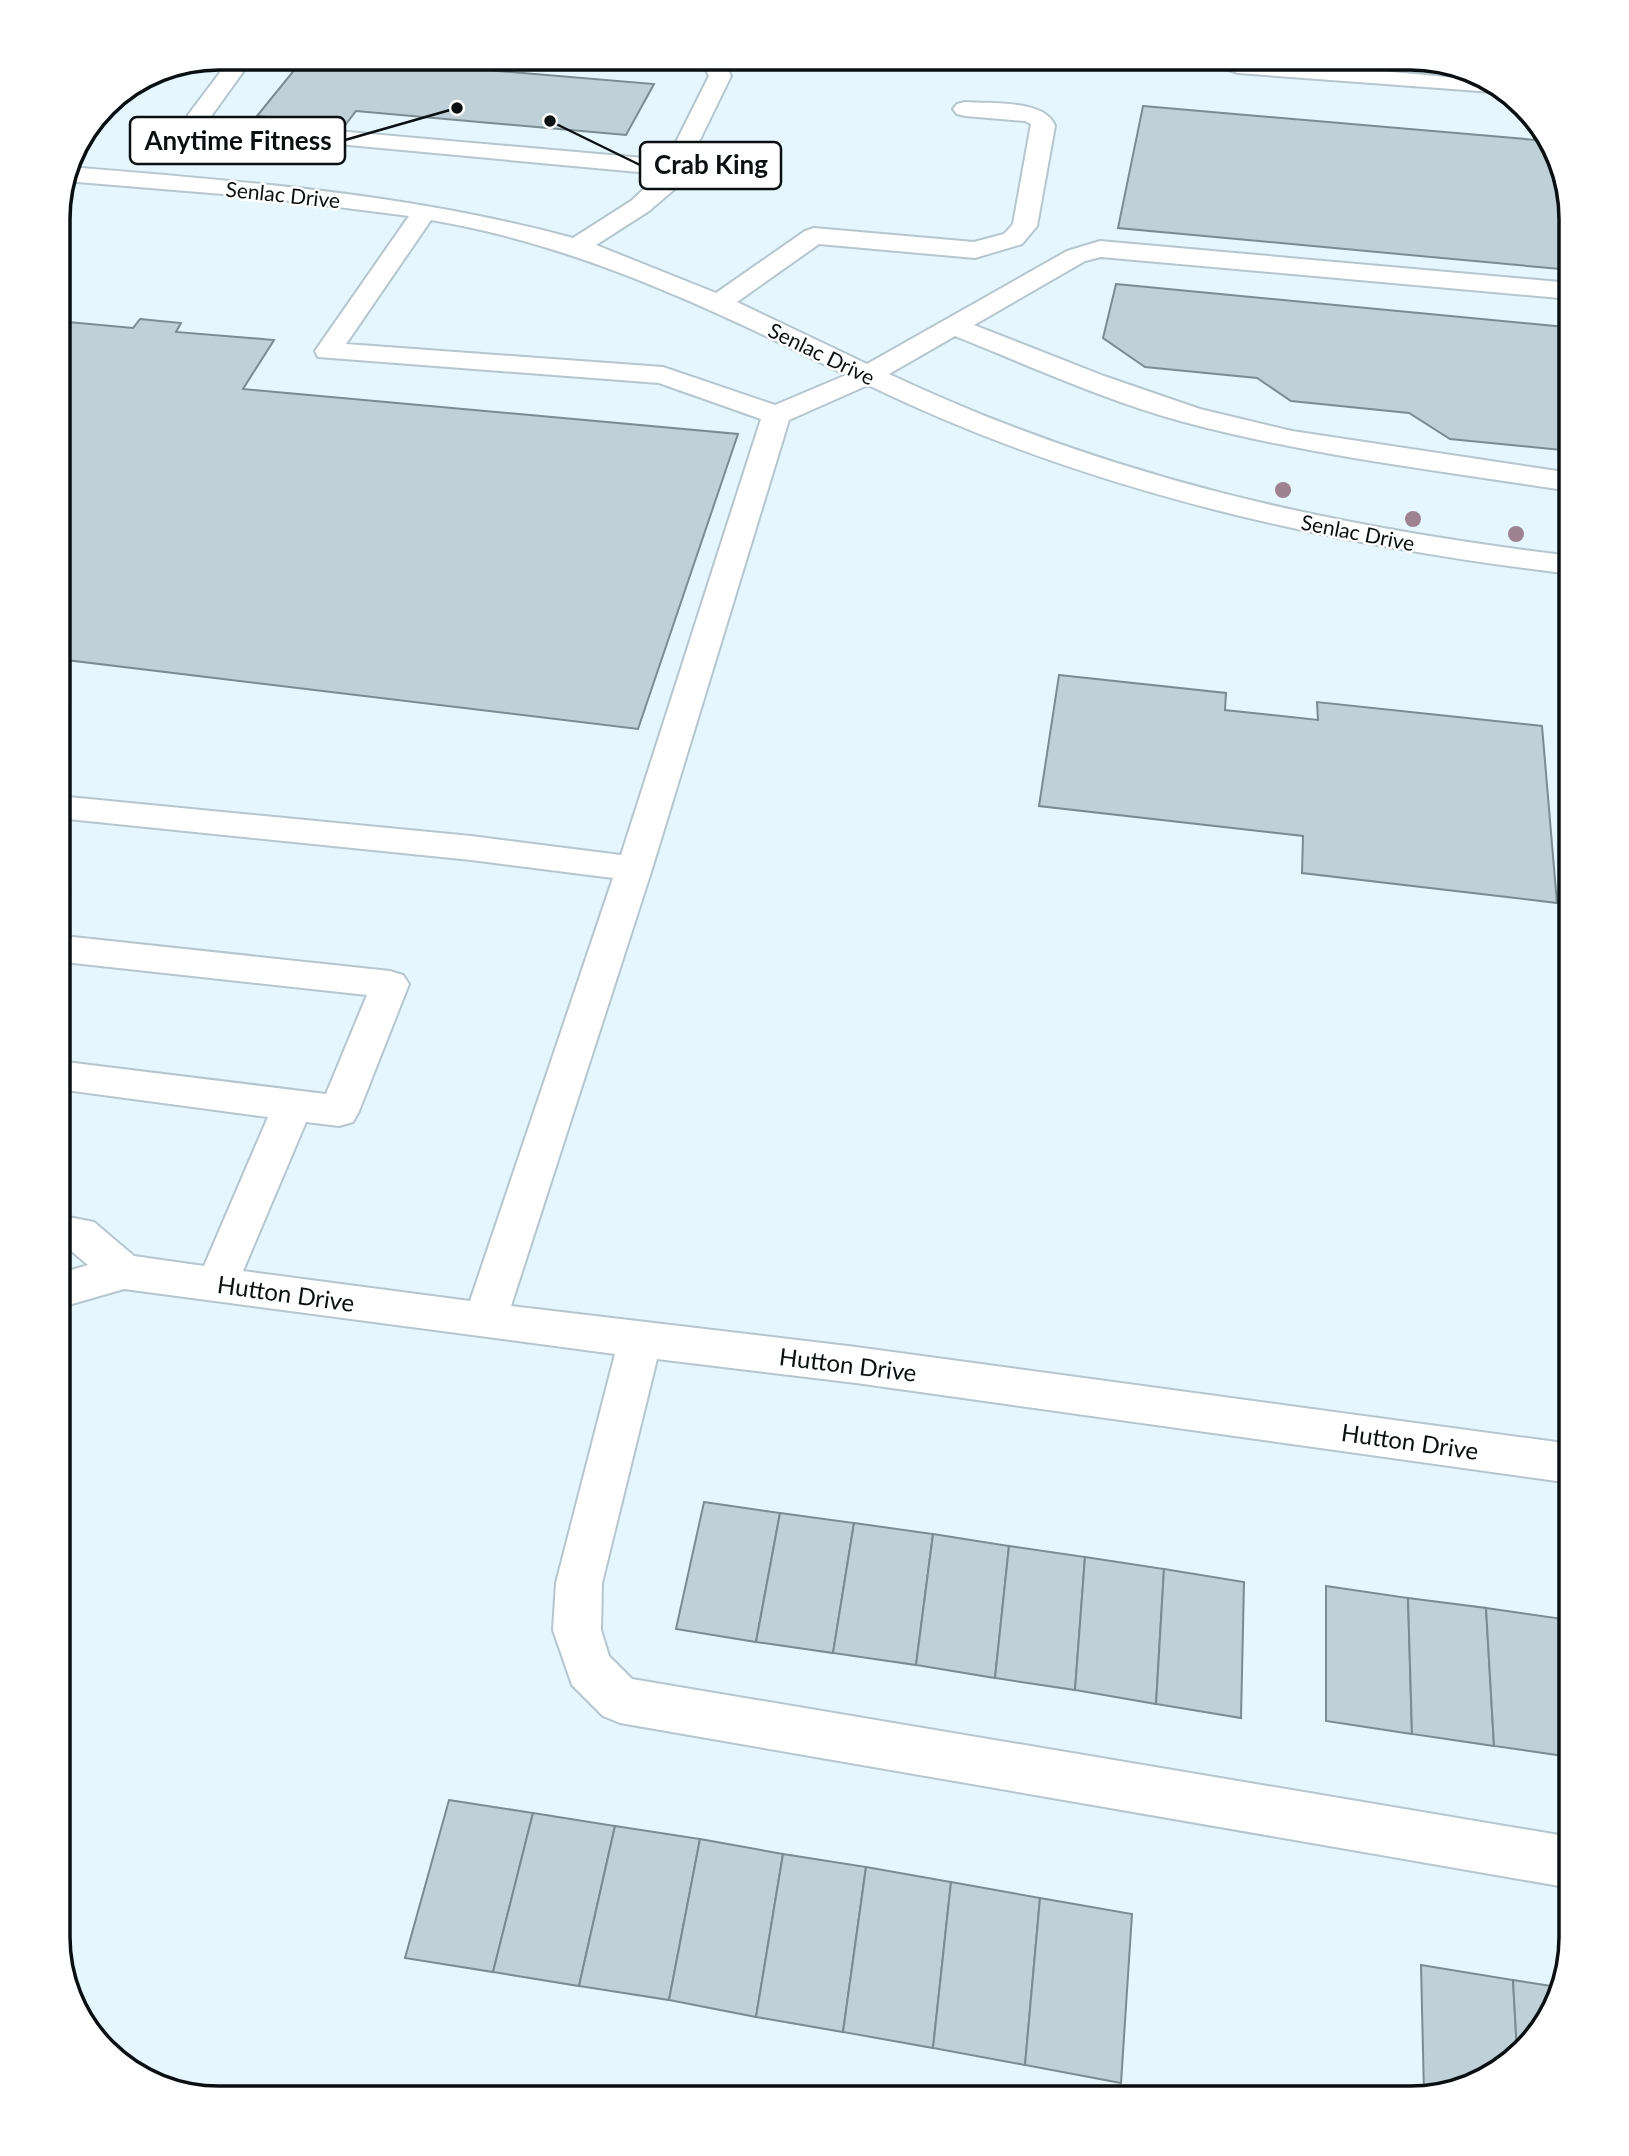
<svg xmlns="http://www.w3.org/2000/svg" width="1629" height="2156" font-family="Lato,sans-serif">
  <rect width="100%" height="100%" fill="#e5f6fe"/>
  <g fill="#bfd0d8" stroke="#7b8b92" stroke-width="2">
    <polygon points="304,58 392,58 390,62 654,84 626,135 356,111 346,124 257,116"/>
    <polygon points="1143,106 1548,141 1571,219 1571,270 1118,228"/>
    <polygon points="1116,284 1565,327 1571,403 1571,451 1450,439 1409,413 1291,401 1257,378 1145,367 1103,338"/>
    <polygon points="140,319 181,323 176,332 274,340 243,389 738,434 638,729 58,659 58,321 133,328"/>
    <polygon points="1059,675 1226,693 1225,710 1318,720 1317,702 1542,726 1557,903 1302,873 1303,836 1039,806"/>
    <polygon points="58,892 70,893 58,913"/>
    <polygon points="704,1502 780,1513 756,1642 676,1629"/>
    <polygon points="780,1513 854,1523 833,1653 756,1642"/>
    <polygon points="854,1523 933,1534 916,1665 833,1653"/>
    <polygon points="933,1534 1009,1546 995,1678 916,1665"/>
    <polygon points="1009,1546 1085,1557 1075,1690 995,1678"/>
    <polygon points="1085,1557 1164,1569 1156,1704 1075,1690"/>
    <polygon points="1164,1569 1244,1582 1241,1718 1156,1704"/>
    <polygon points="1326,1586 1408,1598 1412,1734 1326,1721"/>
    <polygon points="1408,1598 1486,1608 1494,1746 1412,1734"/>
    <polygon points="1486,1608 1570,1620 1571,1757 1494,1746"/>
    <polygon points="449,1800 533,1813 493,1972 405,1958"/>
    <polygon points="533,1813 615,1826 579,1986 493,1972"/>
    <polygon points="615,1826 700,1839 669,2000 579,1986"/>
    <polygon points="700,1839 783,1854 756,2017 669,2000"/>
    <polygon points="783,1854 866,1867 843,2032 756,2017"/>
    <polygon points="866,1867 951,1882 933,2048 843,2032"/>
    <polygon points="951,1882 1040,1898 1025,2065 933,2048"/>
    <polygon points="1040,1898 1132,1914 1121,2083 1025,2065"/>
    <polygon points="1421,1965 1513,1980 1517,2052 1499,2071 1424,2094"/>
    <polygon points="1513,1980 1558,1987 1550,2017 1517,2052"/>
  </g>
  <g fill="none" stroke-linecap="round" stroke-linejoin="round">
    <g stroke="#b5c6ce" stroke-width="4">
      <g id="minor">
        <path d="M 231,58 L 253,58 L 212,115 L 212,120 L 667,160 L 709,76 L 706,70 L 672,63 L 669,58 L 723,60 L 731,76 L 677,187 L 649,211 L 596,245 L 716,293 L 805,231 L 814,228 L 974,242 L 1004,234 L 1013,224 L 1031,124 L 1025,121 L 965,116 L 957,114 L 953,109 L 957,104 L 965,102 C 989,104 1046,99 1055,126 L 1037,226 L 1022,244 L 975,258 L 819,244 L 737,302 L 867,364 L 1067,251 L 1100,241 L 1571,283 L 1571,299 L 1101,257 L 1085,261 L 974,325 L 1104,376 L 1200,409 L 1292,431 L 1571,473 L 1571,491 C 1442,471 1311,456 1184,422 C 1106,401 1030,366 955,336 L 889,374 C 1109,478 1331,527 1571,556 L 1571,574 C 1328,545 1089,492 868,385 L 789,420 L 652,869 L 511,1306 L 856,1347 L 1571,1444 L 1571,1483 L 856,1383 L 657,1359 L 602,1583 L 601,1630 L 609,1656 L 632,1679 L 1571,1837 L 1571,1888 L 620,1723 L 603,1716 L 572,1685 L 553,1630 L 556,1583 L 615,1354 L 124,1289 L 58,1308 L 58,1274 L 88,1265 L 69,1249 L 58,1247 L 58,1215 L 94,1222 L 134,1256 L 204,1266 L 268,1117 L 58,1089 L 58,1061 L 326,1094 L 367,995 L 73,963 L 60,959 L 58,956 L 60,941 L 73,937 L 390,971 L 403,975 L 409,984 L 359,1111 L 353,1122 L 339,1126 L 306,1122 L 243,1271 L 470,1301 L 613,878 L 471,860 L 58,818 L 58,796 L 471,836 L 621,855 L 761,419 L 659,383 L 318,357 L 315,351 L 409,216 L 259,197 L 65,181 L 69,167 C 239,181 407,193 573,238 L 631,201 L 660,174 L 197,131 L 188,122 L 188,115 ZM 431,220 C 579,245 712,309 846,375 L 775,405 L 663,367 L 346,344 Z"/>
        <polygon points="1203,58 1236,58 1492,81 1506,93 1238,73 1206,63"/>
      </g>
    </g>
    <use href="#minor" fill="#fff" fill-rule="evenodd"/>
  </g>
  <g fill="#9f8290">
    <circle cx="1283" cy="490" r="8"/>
    <circle cx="1413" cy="519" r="8"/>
    <circle cx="1516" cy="534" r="8"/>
  </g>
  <g text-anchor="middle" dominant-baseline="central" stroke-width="5" stroke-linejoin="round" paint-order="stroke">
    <g font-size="21" fill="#0a1012" stroke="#fff">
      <text transform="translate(283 194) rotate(6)">Senlac Drive</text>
      <text transform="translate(822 353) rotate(26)">Senlac Drive</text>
      <text transform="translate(1358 532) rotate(11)">Senlac Drive</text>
    </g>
    <g font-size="24" fill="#0a1012" stroke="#fff">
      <text transform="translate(286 1293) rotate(8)">Hutton Drive</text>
      <text transform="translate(848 1364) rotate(7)">Hutton Drive</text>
      <text transform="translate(1410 1441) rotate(8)">Hutton Drive</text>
    </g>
  </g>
  <path d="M0 0H1629V2156H0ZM219 70H1410A149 149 0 0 1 1559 219V1937A149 149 0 0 1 1410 2086H219A149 149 0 0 1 70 1937V219A149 149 0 0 1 219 70Z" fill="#fff" fill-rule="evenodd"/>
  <path fill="none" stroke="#0a1012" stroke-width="3.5" d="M219 70H1410A149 149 0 0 1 1559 219V1937A149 149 0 0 1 1410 2086H219A149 149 0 0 1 70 1937V219A149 149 0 0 1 219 70Z"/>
  <path fill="none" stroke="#0a1012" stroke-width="2.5" d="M457 108L345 140M550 121L640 165"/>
  <g fill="#0a1012" stroke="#fff" stroke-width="2.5">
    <circle cx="457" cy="108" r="7"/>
    <circle cx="550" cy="121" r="7"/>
  </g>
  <g fill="#fff" stroke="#0a1012" stroke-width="2.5">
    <rect x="130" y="117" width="215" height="47" rx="7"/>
    <rect x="640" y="142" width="141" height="47" rx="7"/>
  </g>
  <g font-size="26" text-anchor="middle" font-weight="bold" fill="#0a1012">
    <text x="238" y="150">Anytime Fitness</text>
    <text x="711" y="174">Crab King</text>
  </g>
</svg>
